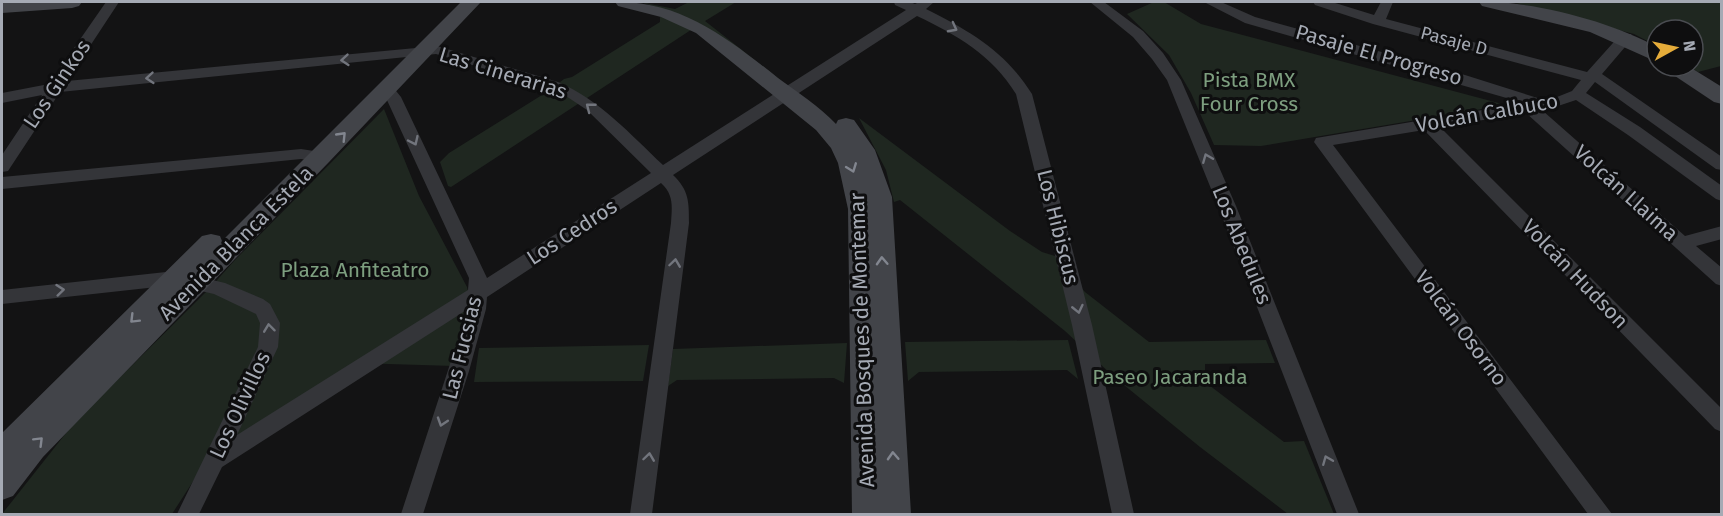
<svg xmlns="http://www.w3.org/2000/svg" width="1723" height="516" font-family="'Fira Sans',sans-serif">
  <rect width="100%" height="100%" fill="#131314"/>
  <g fill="#1f2720">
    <polygon points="640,2 675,9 689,2 736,2 705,21 783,82 700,24 451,187 448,186 440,162 449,153 550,90 564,79 572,77 660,22 660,17 670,11"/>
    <polygon points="1154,2 1164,2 1201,24 1506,105 1261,146 1214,145 1191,93 1169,55 1127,14"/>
    <polygon points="1512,2 1721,2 1721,66 1698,72 1688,66 1693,66 1693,30 1657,30 1657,46 1634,34"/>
    <polygon points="384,109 419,196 467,287 474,315 454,366 355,363 210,455 172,514 2,514 74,423 210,288 234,261"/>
    <polygon points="859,118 1010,231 1042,252 1055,256 1085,292 1149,342 1266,340 1275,363 1205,364 1205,382 1284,442 1304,441 1334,514 1288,514 1200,447 1113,376 1065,331 900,200 894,202 886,170"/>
    <polygon points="1068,340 1078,379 1067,370 919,372 908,381 905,342"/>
    <polygon points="847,343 844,383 834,378 677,380 668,386 673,349"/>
    <polygon points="649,345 643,381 474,382 479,348"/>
  </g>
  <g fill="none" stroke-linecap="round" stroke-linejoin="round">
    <g fill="#343539" fill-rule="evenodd">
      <path d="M 106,2 L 119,2 L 67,81 L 437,46 L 558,82 C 600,100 630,134 663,165 L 906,10 L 895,5 L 894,2 L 910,2 L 915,4 L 919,2 L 934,2 L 926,9 C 971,32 1004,50 1032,94 L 1092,325 L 1134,514 L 1112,514 L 1072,325 L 1016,94 C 992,55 957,35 917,16 L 673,175 C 689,190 689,202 689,223 L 652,514 L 630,514 L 671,223 C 672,206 674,195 661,183 L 487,297 L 486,309 L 469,371 L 423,514 L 401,514 L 468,309 L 222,467 L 199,514 L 177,514 L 258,347 L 260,323 L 256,314 L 214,294 L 175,285 L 2,304 L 2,290 L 175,271 L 225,283 L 263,299 L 270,304 L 280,323 L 278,347 L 237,435 L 468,290 L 469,278 L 386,98 L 379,89 L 382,86 L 392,86 L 401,97 L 487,278 L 651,173 L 587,110 L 566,96 L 548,88 L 436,54 L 60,92 L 8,171 L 2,172 L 2,155 L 42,95 L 2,103 L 2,93 L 49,84 Z"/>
      <polygon points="1090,2 1104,2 1143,31 1163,53 1181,80 1236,206 1359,514 1337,514 1218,206 1167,80 1152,59 1133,37"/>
      <polygon points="1204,2 1221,2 1255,17 1465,75 1547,101 1572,91 1581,80 1373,24 1315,5 1313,2 1332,2 1374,15 1381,2 1393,2 1386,19 1587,72 1621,34 1631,34 1633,37 1631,40 1602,74 1722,157 1722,170 1716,169 1595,82 1586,93 1640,127 1722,186 1722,201 1716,199 1628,135 1576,100 1543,111 1685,236 1722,226 1722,239 1696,246 1722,268 1722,286 1716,284 1526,113 1440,127 1722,409 1722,432 1715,429 1424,130 1333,145 1612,514 1588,514 1314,142 1316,138 1322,137 1524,103 1245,23"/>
      <polygon points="301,149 327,153 329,157 327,161 321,162 301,159 2,189 2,177"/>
    </g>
    <g fill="#424449" fill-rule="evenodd">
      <polygon points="2,2 82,2 79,6 72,8 2,13"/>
      <polygon points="461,2 481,2 329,162 43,457 13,496 2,500 2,433 202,236 211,234 220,236 222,241"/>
      <path d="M 615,2 C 681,0 730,40 778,78 C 797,92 819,106 836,124 L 838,120 L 846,118 L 854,120 L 875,150 L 892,197 L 911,514 L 852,514 L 848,209 L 838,163 L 831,148 L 816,130 L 696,33 L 661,17 L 618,6 Z"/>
      <path d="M 1479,2 C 1530,0 1613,22 1657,47 L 1657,62 L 1590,32 L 1482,6 Z"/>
      <polygon points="1663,66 1688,66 1722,87 1722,104 1714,102 1666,70"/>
    </g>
  </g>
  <defs><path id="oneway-chevron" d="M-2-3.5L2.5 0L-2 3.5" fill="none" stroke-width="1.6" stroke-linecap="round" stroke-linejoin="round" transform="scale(1.5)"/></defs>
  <g stroke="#72757d">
    <use href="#oneway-chevron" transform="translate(953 28) rotate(28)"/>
    <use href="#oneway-chevron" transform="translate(345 60) rotate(175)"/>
    <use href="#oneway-chevron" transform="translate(150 78) rotate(175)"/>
    <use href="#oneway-chevron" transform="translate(590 107) rotate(-142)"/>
    <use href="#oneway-chevron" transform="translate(414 141) rotate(65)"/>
    <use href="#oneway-chevron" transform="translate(1207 158) rotate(-112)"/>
    <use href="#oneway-chevron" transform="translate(675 263) rotate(-82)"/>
    <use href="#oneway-chevron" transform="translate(60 290) rotate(-6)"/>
    <use href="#oneway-chevron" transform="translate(1078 309) rotate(77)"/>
    <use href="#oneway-chevron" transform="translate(269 328) rotate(-97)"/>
    <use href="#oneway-chevron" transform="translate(442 422) rotate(108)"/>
    <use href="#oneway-chevron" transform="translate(649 457) rotate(-82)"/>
    <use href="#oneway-chevron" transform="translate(1327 460) rotate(-112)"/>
  </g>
  <g stroke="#82868f">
    <use href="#oneway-chevron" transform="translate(342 136) rotate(-46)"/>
    <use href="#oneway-chevron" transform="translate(852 168) rotate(69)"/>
    <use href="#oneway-chevron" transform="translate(882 261) rotate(-93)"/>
    <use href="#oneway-chevron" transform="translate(134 319) rotate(135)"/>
    <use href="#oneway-chevron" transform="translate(39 441) rotate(-45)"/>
    <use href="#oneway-chevron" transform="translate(893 456) rotate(-93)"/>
  </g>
  <g text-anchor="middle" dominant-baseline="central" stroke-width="6" stroke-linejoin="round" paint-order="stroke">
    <g font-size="18" fill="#a5aab4" stroke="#0e0e0f">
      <text transform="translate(1454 41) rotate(15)">Pasaje D</text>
    </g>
    <g font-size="21" fill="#a5aab4" stroke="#0e0e0f">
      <text transform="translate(1379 55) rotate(16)">Pasaje El Progreso</text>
      <text transform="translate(503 73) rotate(17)">Las Cinerarias</text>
      <text transform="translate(57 84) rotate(-56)">Los Ginkos</text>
      <text transform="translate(1487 113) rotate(-10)">Volcán Calbuco</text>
      <text transform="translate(1626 193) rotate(42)">Volcán Llaima</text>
      <text transform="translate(1058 227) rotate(76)">Los Hibiscus</text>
      <text transform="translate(572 232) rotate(-33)">Los Cedros</text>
      <text transform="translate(236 243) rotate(-45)">Avenida Blanca Estela</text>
      <text transform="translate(1242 245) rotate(68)">Los Abedules</text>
      <text transform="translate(1575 274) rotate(46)">Volcán Hudson</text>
      <text transform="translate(1461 328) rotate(53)">Volcán Osorno</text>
      <text transform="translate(862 340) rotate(-92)">Avenida Bosques de Montemar</text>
      <text transform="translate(462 348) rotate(-76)">Las Fucsias</text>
      <text transform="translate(240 405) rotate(-65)">Los Olivillos</text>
    </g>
    <g font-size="21" fill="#7d9e7f" stroke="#0e0e0f">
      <text x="1249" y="80">Pista BMX<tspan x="1249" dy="24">Four Cross</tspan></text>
      <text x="355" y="270">Plaza Anfiteatro</text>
      <text x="1170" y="377">Paseo Jacaranda</text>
    </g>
  </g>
  <rect width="1723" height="516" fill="none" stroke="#a5aab4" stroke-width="6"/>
  <g transform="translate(1675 48) rotate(82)"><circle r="28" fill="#0e0e0f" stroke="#4a4c51" stroke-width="1.5"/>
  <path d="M0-4.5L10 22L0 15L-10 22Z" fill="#e5ac3a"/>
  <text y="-9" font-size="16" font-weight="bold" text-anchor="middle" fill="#a5aab4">N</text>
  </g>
</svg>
